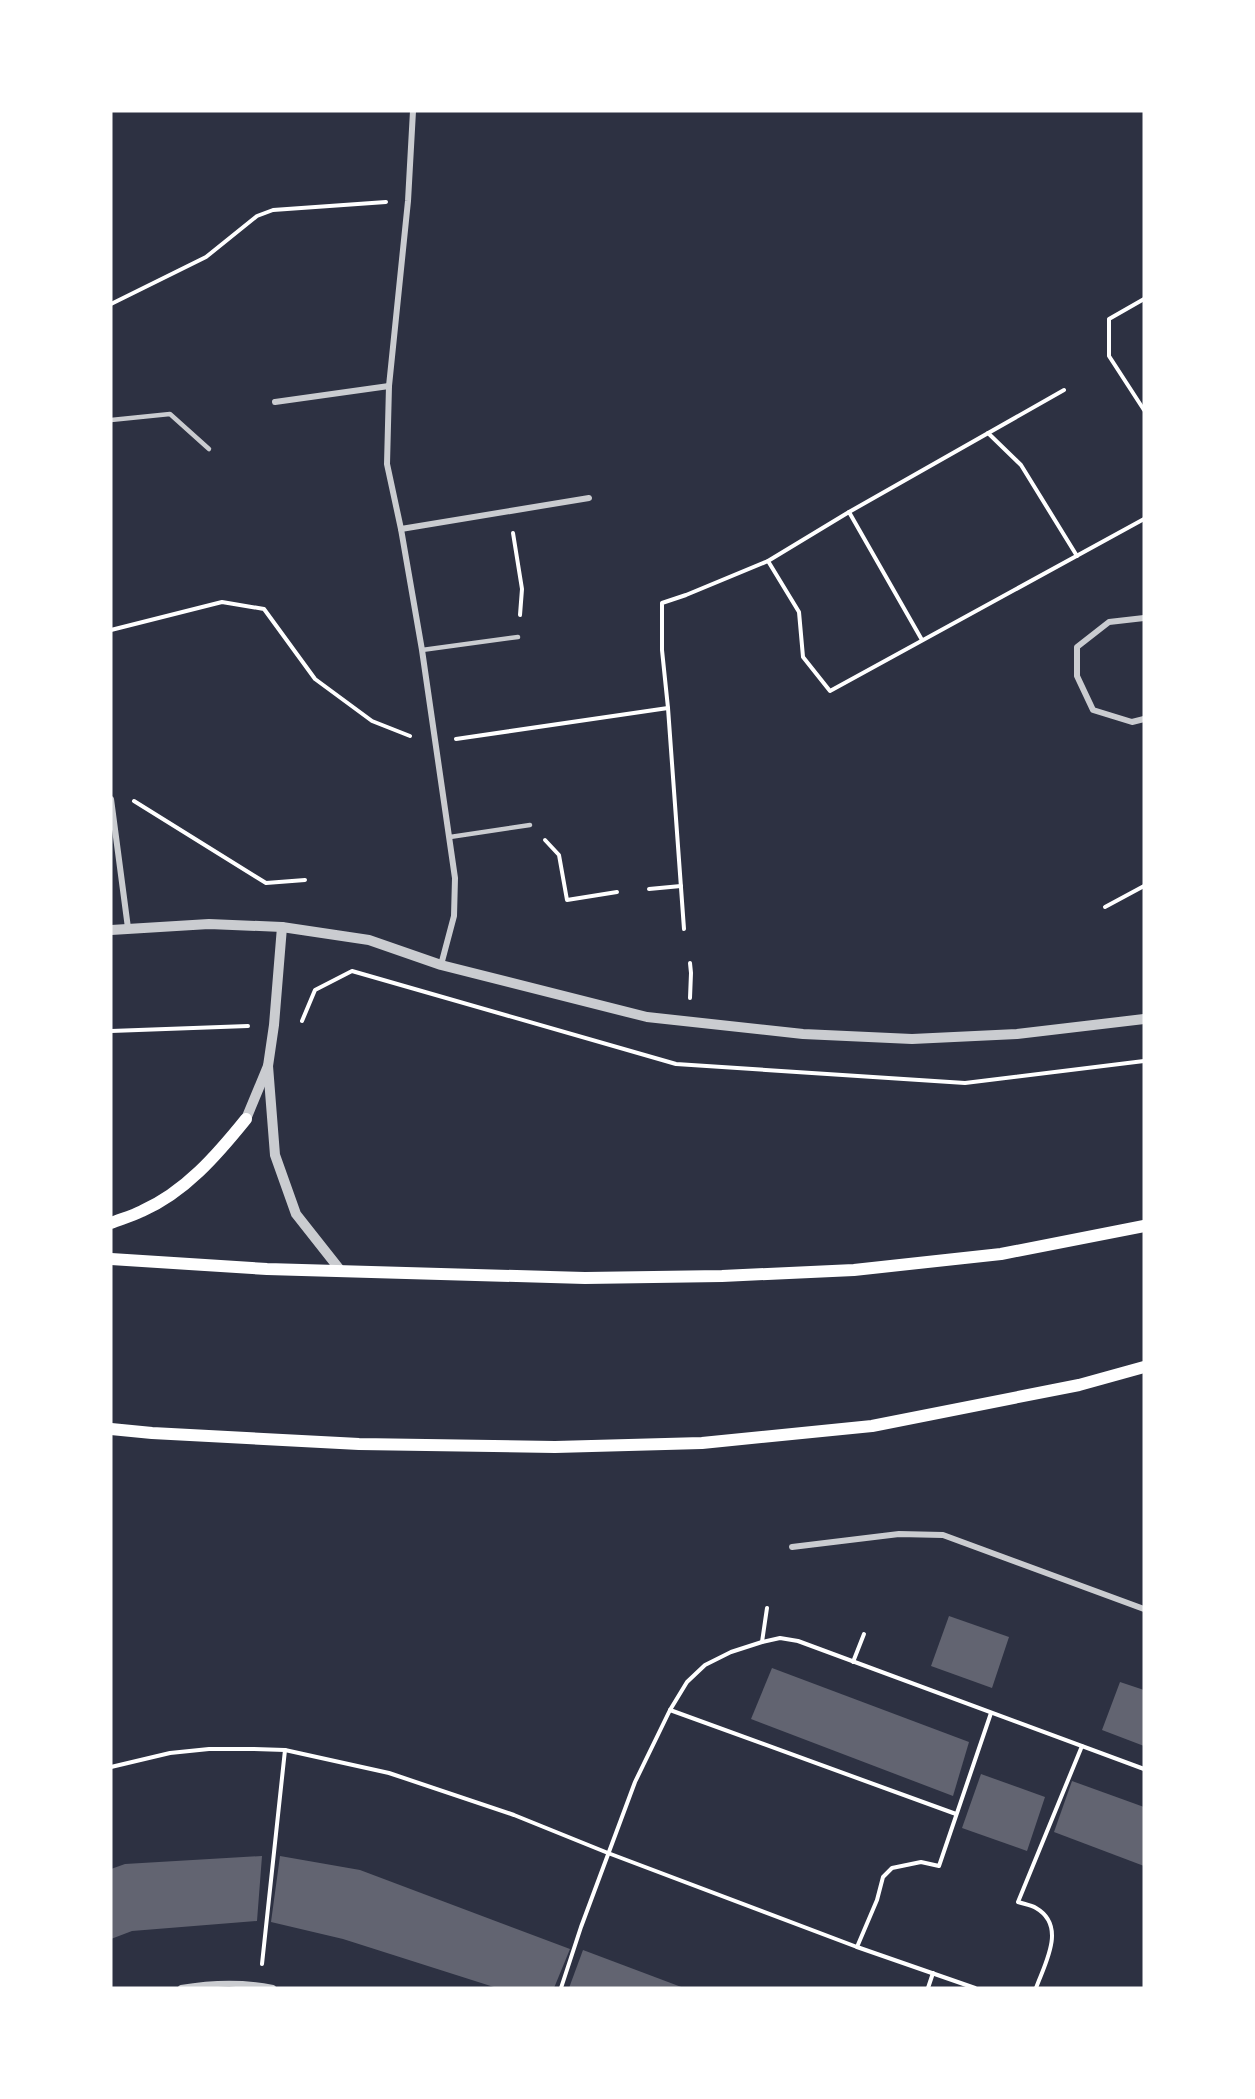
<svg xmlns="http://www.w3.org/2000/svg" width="1255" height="2099" font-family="Roboto,sans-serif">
  <rect width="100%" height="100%" fill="#2d3142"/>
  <g fill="#626471">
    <polygon points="949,1616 1009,1637 992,1688 931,1666"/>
    <polygon points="772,1668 969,1742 953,1796 751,1719"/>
    <polygon points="1120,1682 1144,1690 1144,1746 1102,1730"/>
    <polygon points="981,1774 1045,1797 1027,1851 962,1828"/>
    <polygon points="1072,1781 1144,1807 1144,1866 1054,1832"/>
    <polygon points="262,1856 257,1921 132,1931 111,1939 111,1869 125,1864"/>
    <polygon points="280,1856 360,1870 570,1949 554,1988 497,1988 343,1939 271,1922"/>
    <polygon points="583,1950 684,1988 569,1988"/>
  </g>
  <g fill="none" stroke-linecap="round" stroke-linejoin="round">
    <g stroke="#fff" stroke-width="4">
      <polyline points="1144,299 1109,319 1109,356 1144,410"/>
      <polyline points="111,304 206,257 257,216 273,210 386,202"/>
      <polyline points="988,433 1021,465 1077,556"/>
      <polyline points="849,512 1064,390"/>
      <polyline points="513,533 522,589 520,615"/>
      <polyline points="768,561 799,612 803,657 830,691 1144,519"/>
      <polyline points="111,630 222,602 264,609 315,679 372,721 410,736"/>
      <polyline points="456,739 668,708"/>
      <polyline points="134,801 266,883 305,880"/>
      <polyline points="545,840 559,855 567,900 617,892"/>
      <polyline points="649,889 681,886"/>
      <polyline points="1105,907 1144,886"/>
      <polyline points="684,929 668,708 662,650 662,603 686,595 768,561 849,512 922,640"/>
      <polyline points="690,998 691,973 690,963"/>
      <polyline points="302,1021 315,990 352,971 676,1064 965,1083 1144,1061"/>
      <polyline points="111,1031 248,1026"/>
      <polyline points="762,1642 767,1608"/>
      <polyline points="853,1662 864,1634"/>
      <polyline points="670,1710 956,1814"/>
      <polyline points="111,1767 170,1753 209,1749 252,1749 285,1750 389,1773 514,1815 608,1853 857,1947 975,1988"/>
      <polyline points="857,1947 877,1900 883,1877 892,1868 921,1862 939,1866 991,1713"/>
      <polyline points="262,1964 285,1750"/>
      <polyline points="561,1988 581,1927 635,1782 670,1710 687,1682 705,1665 731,1652 762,1642 780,1638 798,1641 1144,1769"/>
      <polyline points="928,1988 933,1973"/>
      <path d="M 1036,1988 C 1045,1963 1067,1926 1036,1908 C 1031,1905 1024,1904 1018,1902 L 1082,1746"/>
    </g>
    <g stroke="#caccd0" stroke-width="4.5">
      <polyline points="111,420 170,414 209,449"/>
      <polyline points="422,650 518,637"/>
      <polyline points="450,837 530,825"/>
    </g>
    <g stroke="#caccd0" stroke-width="6">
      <polyline points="413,111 408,201 389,386 387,464 401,529 422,650 455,878 454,916 441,965"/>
      <polyline points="275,402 389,386"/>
      <polyline points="401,529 589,498"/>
      <polyline points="1144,618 1109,622 1077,647 1077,676 1093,710 1132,722 1144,719"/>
      <polyline points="111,799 128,928"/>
      <polyline points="792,1547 899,1534 943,1535 1144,1609"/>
      <path d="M 181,1988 C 211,1983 243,1982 273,1988"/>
    </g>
    <g stroke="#caccd0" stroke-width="10">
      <polyline points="111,930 209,924 282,927 369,940 441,965 647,1017 803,1034 912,1039 1017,1034 1144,1019"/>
      <polyline points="268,1066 275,1155 296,1214 341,1271"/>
      <polyline points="246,1119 268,1066 274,1025 282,927"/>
    </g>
    <g stroke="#fff" stroke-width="12">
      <path d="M 111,1223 C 121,1219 132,1216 142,1211 C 185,1192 217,1155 246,1119"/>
      <polyline points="111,1259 267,1269 585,1278 722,1276 854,1270 1001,1254 1144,1226"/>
      <polyline points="111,1429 152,1433 359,1444 555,1447 702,1443 872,1426 1079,1385 1144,1367"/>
    </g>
  </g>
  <rect width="1255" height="2099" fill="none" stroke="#ffffff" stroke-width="225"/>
</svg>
